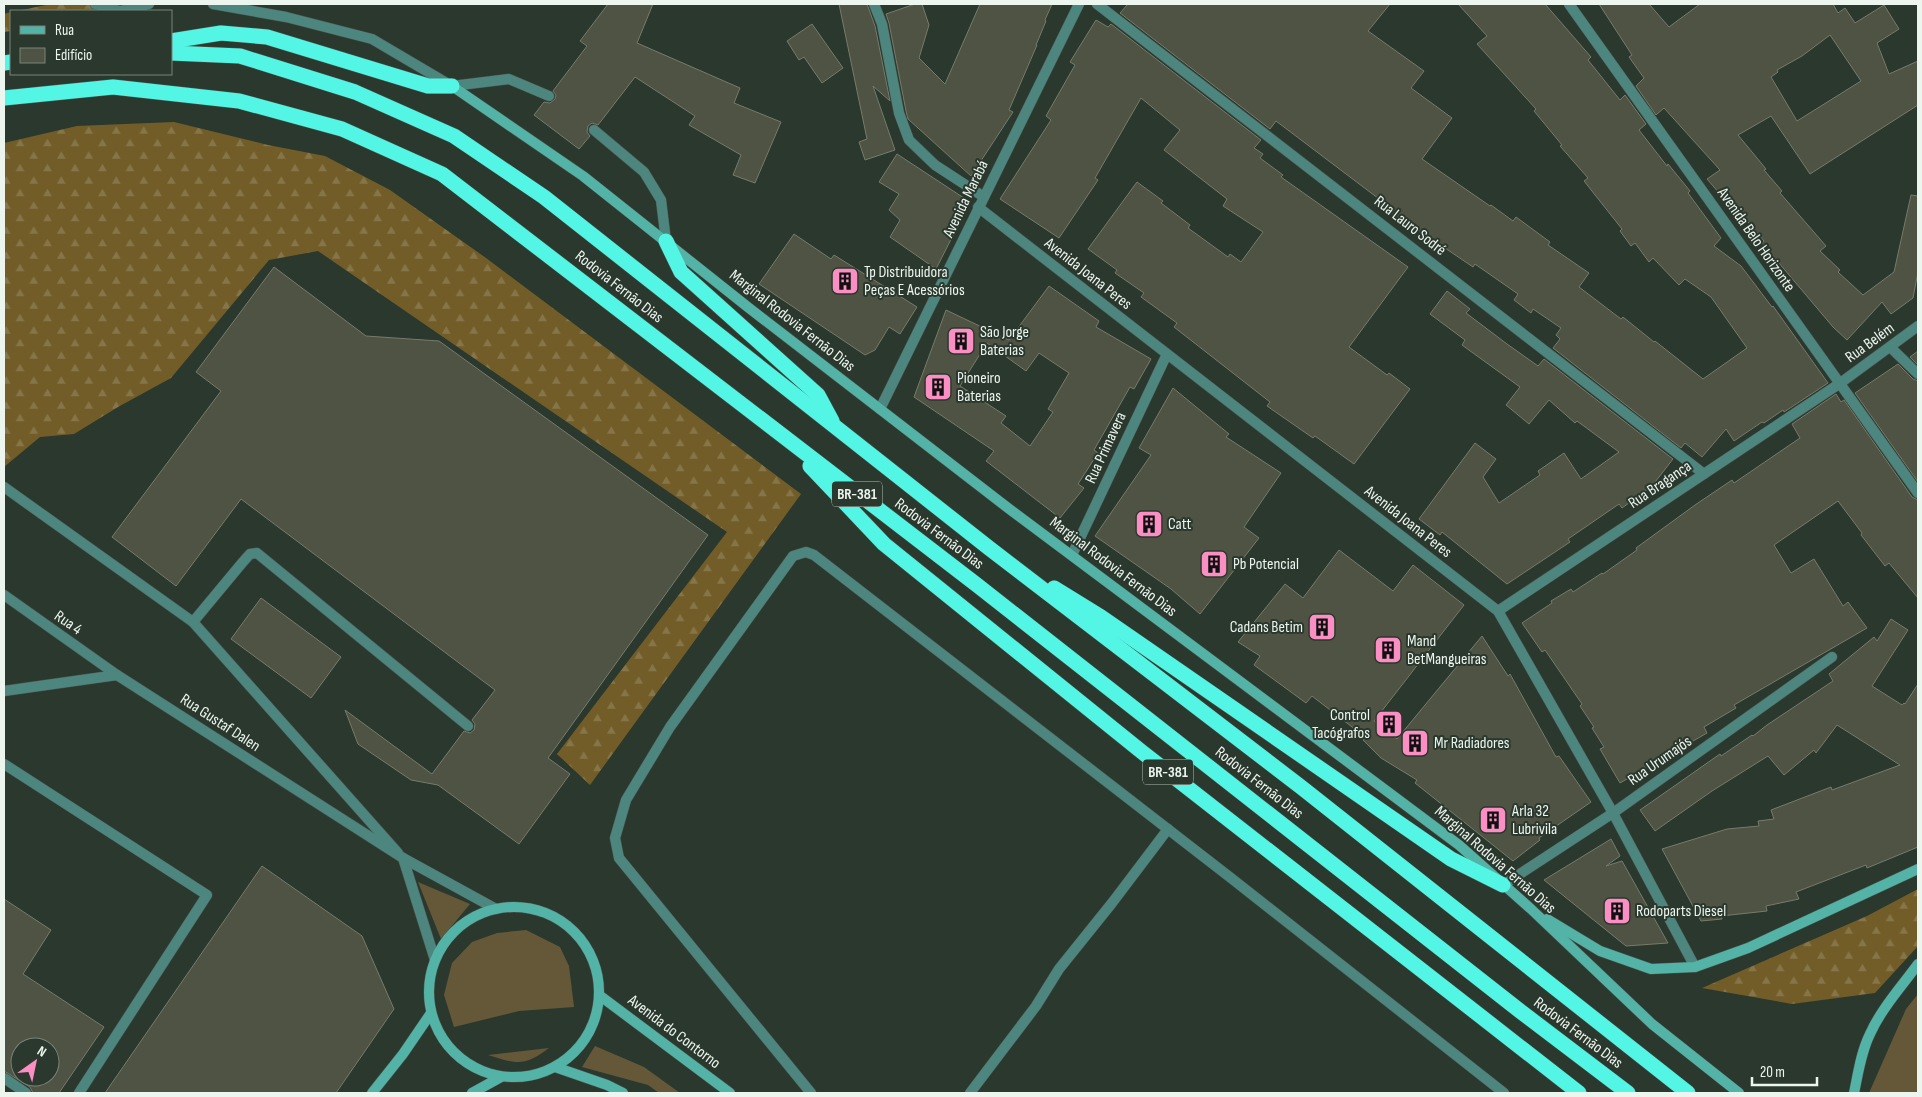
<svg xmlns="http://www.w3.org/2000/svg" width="1922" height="1097" font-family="'Sofia Sans Condensed',sans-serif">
  <defs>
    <pattern id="forest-firs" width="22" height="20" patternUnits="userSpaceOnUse" patternTransform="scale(1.25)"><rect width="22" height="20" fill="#725d29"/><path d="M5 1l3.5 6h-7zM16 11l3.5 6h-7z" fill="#867548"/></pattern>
  </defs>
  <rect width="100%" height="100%" fill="#2b382e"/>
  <g fill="#655839">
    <polygon points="418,882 470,904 441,939"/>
    <polygon points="526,930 560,947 569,966 574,1007 519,1011 454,1027 444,995 452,963 472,942 497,933"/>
    <polygon points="1918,994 1918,1093 1869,1093 1906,1009"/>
    <polygon points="595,1046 644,1067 680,1093 659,1093 648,1085 582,1067"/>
    <path d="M 549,1048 C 524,1067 517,1064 488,1055 Z"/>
  </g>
  <g fill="url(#forest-firs)">
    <polygon points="51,4 95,4 120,11 17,11"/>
    <polygon points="11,12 11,31 4,32 4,14"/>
    <polygon points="174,122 268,145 325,156 390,190 486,258 801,494 590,785 557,754 727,532 318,251 269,260 171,378 118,407 74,434 40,437 4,467 4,143 77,126"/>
    <polygon points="1918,889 1918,946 1875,993 1792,1004 1702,988 1867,916"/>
  </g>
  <g fill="#4f5344" stroke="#777b6b" fill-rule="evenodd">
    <polygon points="608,4 653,4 637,43 740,88 734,103 781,122 755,183 733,175 741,155 689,125 695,116 635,77 598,125 592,123 588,126 587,132 590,136 579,149 534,115 544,102 550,103 555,99 556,95 553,91 587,46 580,41"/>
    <polygon points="839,4 867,4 875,26 890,101 873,86 895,150 865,160 859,142 867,139"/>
    <polygon points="915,4 922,4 929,25 919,58 945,84 980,4 1052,4 1045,20 1046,21 1036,45 1037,45 1009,110 1013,112 971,176 908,119 906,111 889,23 886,14"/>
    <polygon points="1128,4 1390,4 1368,31 1424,71 1411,88 1452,118 1422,159 1490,206 1491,205 1513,221 1516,217 1550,242 1548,245 1589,273 1579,287 1621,319 1623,317 1654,342 1655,341 1703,379 1747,348 1711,297 1685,279 1679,285 1653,258 1649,262 1635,243 1631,246 1620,231 1622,229 1584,181 1588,178 1560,146 1562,145 1534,111 1536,109 1477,44 1487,36 1458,4 1545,4 1591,57 1588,60 1620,100 1625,95 1646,124 1639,130 1667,166 1668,164 1690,191 1688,193 1721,238 1714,246 1741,266 1772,307 1773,306 1828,383 1784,412 1783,410 1764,423 1762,422 1734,441 1726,429 1702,457 1685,443 1681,448 1553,348 1560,339 1556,335 1561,328 1533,309 1531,313 1514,300 1518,294 1475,264 1473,267 1414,227 1413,230 1396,218 1389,211 1391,208 1276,121 1270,129 1120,13"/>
    <path d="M 1599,4 L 1649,4 L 1669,27 L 1700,4 L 1833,4 L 1838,13 L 1845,8 L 1855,23 L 1884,5 L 1899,29 L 1877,43 L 1889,74 L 1918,61 L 1918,105 L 1810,174 L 1771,116 L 1738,135 L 1766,169 L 1764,170 L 1782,191 L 1780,193 L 1826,246 L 1820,251 L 1840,270 L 1838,272 L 1863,295 L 1894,272 L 1911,195 L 1918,196 L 1918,272 L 1913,298 L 1891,314 L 1882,302 L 1847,340 L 1833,327 L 1762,243 L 1764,241 L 1741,214 L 1739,216 L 1707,179 L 1720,170 L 1664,108 L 1656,115 L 1636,86 L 1644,78 L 1629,57 L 1632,55 ZM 1830,35 L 1861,81 L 1797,121 L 1771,77 L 1778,72 L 1777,70 L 1802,56 Z"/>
    <polygon points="1096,20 1108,27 1111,24 1261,140 1254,148 1263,154 1260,158 1283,175 1281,177 1408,267 1349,347 1387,375 1389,373 1410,389 1354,464 1315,436 1313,438 1267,406 1270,402 1174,327 1177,323 1141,297 1144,293 1115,273 1117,270 1088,249 1137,182 1163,201 1161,203 1190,225 1188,228 1228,257 1230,254 1241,262 1263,232 1223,206 1227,199 1164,150 1180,130 1141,98 1095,178 1098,180 1059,238 1000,199 1051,120 1046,116 1075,65 1070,62"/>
    <polygon points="812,24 843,68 822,83 804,57 799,60 787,41"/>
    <polygon points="897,154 970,202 936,269 890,237 900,220 889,210 899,194 879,182"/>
    <polygon points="794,234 831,259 834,255 917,307 900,334 889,327 875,350 865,355 759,284"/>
    <polygon points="274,267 366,336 439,341 708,535 548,758 570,774 519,844 438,785 411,780 358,744 345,710 432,774 464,731 470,733 474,730 475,724 472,720 495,690 241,499 176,586 112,537 221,391 196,372"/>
    <path d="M 1049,286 L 1099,321 L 1096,327 L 1151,359 L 1134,389 L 1130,387 L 1094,450 L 1098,453 L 1078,484 L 1084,488 L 1060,518 L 986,461 L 994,451 L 914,397 L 946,310 L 1009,340 ZM 987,343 L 1026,371 L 1039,353 L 1069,373 L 1048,409 L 1053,412 L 1030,446 L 1001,423 L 1006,416 L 960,386 Z"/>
    <polygon points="1447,291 1470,309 1466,313 1507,344 1538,366 1544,359 1673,459 1652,486 1622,508 1619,504 1568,539 1570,542 1507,584 1442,532 1440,535 1419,519 1475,443 1496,459 1483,477 1499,503 1540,475 1538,471 1564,453 1581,479 1619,452 1577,421 1575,423 1549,400 1529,424 1506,405 1520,387 1462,345 1465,340 1430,314"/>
    <polygon points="1918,351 1918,365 1910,357"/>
    <polygon points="1898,364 1913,379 1918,381 1918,482 1855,393"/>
    <polygon points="1173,388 1229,434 1226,437 1281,473 1244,527 1259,538 1200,614 1171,589 1095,536 1151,455 1139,448"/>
    <polygon points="1836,394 1841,402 1844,400 1912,497 1918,500 1918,598 1889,563 1885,566 1861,535 1862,533 1838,501 1774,545 1791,573 1814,559 1843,606 1848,602 1867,628 1734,705 1736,708 1704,727 1707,733 1620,783 1600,749 1604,747 1592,728 1594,727 1580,706 1582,704 1545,650 1542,652 1522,623 1552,603 1551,601 1571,589 1573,592 1602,573 1603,574 1637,550 1636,548 1695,505 1732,480 1734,483 1800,438 1792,424"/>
    <polygon points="1339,550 1393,591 1413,565 1464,605 1374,721 1397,739 1482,636 1508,676 1510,674 1556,757 1559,756 1591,802 1539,838 1540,840 1513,861 1415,783 1417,780 1381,758 1363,740 1365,737 1312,696 1306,703 1254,665 1260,656 1238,642 1285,584 1303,598"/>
    <polygon points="261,598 341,657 311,698 231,639"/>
    <polygon points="1891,619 1908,630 1872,686 1902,705 1904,703 1905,704 1918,684 1918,847 1867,868 1866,865 1796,892 1799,899 1766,906 1767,911 1721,916 1722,919 1701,921 1662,849 1727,829 1759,826 1758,821 1774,819 1771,810 1831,787 1832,790 1900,765 1837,725 1816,753 1814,750 1784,775 1768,756 1712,791 1655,831 1640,810 1720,754 1721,756 1752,735 1753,736 1767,725 1833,681 1829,674 1874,637 1877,641"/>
    <polygon points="1611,839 1620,856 1606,866 1622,861 1668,943 1626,946 1544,880"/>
    <polygon points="262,866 362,936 394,1009 336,1093 105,1093"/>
    <path d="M 4,899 L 51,930 L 23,974 L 104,1027 L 59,1093 L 33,1093 L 30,1087 L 4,1071 ZM 20,1047 L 50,1047 L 50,1077 L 20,1077 Z"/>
  </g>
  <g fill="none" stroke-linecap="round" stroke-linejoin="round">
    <g stroke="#4a564d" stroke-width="11">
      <g id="service">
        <polyline points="95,4 120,11 149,4"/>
        <polyline points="452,86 509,79 549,96"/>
        <polyline points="594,130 644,172 661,200 666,241"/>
        <polyline points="4,487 193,622 398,853"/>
        <polyline points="193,622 242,563 250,554 257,553 468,726"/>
        <polyline points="4,764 207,895 79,1093"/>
        <polyline points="4,1078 26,1093"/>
        <polyline points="811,1093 619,858 615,838 626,800 670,727 793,556 806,552 814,555 1231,878 1504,1093"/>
        <polyline points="970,1093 1036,1006 1059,969 1112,903 1168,829"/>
      </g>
    </g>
    <g stroke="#4a564d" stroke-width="11">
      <g id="minor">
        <polyline points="213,4 286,17 372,39 450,85"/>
        <polyline points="874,4 882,24 899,113 909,140 935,165 984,197"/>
        <polyline points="1097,4 1704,474"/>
        <polyline points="978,207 1498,611 1613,813 1695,967"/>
        <polyline points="1890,347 1918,374"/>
        <polyline points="880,409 1079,4"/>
        <polyline points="1072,555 1167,354"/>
        <polyline points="4,595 117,675"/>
        <polyline points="1498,611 1839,384 1918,326"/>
        <polyline points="4,691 117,675 403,858"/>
        <polyline points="1503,885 1613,813 1832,657"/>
        <polyline points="435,960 403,858 496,909"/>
      </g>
    </g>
    <g stroke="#4a564d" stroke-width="11">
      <polyline id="tertiary" points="1569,4 1918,493"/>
    </g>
    <g stroke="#4a564d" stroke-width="11">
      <g id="secondary">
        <polyline points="452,86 583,176 749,308 1008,508 1459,845 1531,909 1652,1024 1739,1093"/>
        <circle cx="514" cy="992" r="85"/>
        <polyline points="1547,919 1600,951 1651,969 1695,967 1748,948 1918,869"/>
        <polyline points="599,995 730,1093"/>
        <polyline points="555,1067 607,1085 623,1093"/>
        <polyline points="372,1093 403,1054 431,1013"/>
        <polyline points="472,1093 501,1077"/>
        <path d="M 1854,1093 C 1858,1074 1861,1052 1870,1034 C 1881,1009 1902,986 1918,964"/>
      </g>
    </g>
    <g stroke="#4a564d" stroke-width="16">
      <g id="motorway">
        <polyline points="171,41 221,33 267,37 428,86 452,86"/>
        <polyline points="171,53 240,56 355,92 454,136 544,197 989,548 1301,787 1688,1093"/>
        <polyline points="4,63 11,62"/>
        <polyline points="4,98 113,87 239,101 342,129 442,174 977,585 1520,1011 1628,1093"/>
        <polyline points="666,241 681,272 818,395 832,421"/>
        <polyline points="810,466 884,544 1142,752 1579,1093"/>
        <polyline points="1054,588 1101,617 1451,859 1503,885"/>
      </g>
    </g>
    <use href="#service" stroke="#4d867e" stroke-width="10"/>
    <use href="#minor" stroke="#4d867e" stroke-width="10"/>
    <use href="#tertiary" stroke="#4d867e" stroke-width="10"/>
    <use href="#secondary" stroke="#54b3a7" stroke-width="10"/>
    <use href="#motorway" stroke="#53f6e4" stroke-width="15"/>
  </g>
  <defs>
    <g id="building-square" transform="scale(1.4375)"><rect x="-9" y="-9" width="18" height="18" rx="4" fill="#fb8fc4" stroke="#2b382e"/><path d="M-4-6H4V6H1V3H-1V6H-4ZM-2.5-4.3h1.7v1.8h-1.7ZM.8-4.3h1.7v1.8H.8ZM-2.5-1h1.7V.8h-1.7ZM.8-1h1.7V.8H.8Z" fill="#111"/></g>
  </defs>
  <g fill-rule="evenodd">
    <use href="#building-square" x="845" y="281"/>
    <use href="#building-square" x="961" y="341"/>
    <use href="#building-square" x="938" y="387"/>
    <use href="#building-square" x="1149" y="524"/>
    <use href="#building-square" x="1214" y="564"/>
    <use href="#building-square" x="1322" y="627"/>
    <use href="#building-square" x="1388" y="650"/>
    <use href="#building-square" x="1389" y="724"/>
    <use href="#building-square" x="1415" y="743"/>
    <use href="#building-square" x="1493" y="820"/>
    <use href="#building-square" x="1617" y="911"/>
  </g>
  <g text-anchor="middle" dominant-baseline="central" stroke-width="4" stroke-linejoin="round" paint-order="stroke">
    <g fill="#2b382e" stroke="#b2bcb4" stroke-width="1">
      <rect x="832" y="481.5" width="50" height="25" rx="4"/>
      <rect x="1143" y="759.5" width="50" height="25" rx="4"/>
    </g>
    <g font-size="15" font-weight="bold" fill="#ecf5ee">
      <text x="857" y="494">BR-381</text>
      <text x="1168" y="772">BR-381</text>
    </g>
    <g font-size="16" fill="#ecf5ee" stroke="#2b382e">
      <text transform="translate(966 199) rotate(-64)">Avenida Marabá</text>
      <text transform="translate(1410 226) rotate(38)">Rua Lauro Sodré</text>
      <text transform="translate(1756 240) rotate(55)">Avenida Belo Horizonte</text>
      <text transform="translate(1088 274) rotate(38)">Avenida Joana Peres</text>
      <text transform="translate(619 287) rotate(38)">Rodovia Fernão Dias</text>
      <text transform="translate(792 321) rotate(38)">Marginal Rodovia Fernão Dias</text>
      <text transform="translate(1870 343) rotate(-36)">Rua Belém</text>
      <text transform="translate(1106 448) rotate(-65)">Rua Primavera</text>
      <text transform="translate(1660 485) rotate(-34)">Rua Bragança</text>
      <text transform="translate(1408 522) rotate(38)">Avenida Joana Peres</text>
      <text transform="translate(939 534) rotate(37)">Rodovia Fernão Dias</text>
      <text transform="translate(1113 567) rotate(37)">Marginal Rodovia Fernão Dias</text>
      <text transform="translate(68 623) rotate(35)">Rua 4</text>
      <text transform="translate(220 723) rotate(33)">Rua Gustaf Dalen</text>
      <text transform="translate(1660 761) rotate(-35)">Rua Urumajós</text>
      <text transform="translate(1259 783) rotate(38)">Rodovia Fernão Dias</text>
      <text transform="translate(1495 860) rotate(41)">Marginal Rodovia Fernão Dias</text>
      <text transform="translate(674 1032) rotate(37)">Avenida do Contorno</text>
      <text transform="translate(1578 1033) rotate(37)">Rodovia Fernão Dias</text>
    </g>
    <g font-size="16" fill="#ecf5ee" stroke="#2b382e" text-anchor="start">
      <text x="864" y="272">Tp Distribuidora<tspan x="864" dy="18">Peças E Acessórios</tspan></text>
      <text x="980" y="332">São Jorge<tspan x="980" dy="18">Baterias</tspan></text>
      <text x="957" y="378">Pioneiro<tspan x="957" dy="18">Baterias</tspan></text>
      <text x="1168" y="524">Catt</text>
      <text x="1233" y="564">Pb Potencial</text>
      <text x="1303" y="627" text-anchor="end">Cadans Betim</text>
      <text x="1407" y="641">Mand<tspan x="1407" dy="18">BetMangueiras</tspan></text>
      <text x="1370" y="715" text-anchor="end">Control<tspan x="1370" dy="18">Tacógrafos</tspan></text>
      <text x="1434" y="743">Mr Radiadores</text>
      <text x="1512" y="811">Arla 32<tspan x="1512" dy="18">Lubrivila</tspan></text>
      <text x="1636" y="911">Rodoparts Diesel</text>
    </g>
  </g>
  <rect width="1922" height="1097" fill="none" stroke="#ecf5ee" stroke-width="10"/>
  <rect x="10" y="10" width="162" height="65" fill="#2b382e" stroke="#78847b"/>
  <rect x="20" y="26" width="25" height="8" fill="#54b3a7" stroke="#78847b"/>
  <text x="55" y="35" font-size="15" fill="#ecf5ee">Rua</text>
  <rect x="20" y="48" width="25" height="15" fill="#4f5344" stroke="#78847b"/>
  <text x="55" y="60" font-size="15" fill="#ecf5ee">Edifício</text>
  <g transform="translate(35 1062) rotate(33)"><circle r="24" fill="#2b382e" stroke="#78847b"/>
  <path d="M0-4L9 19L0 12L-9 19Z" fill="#fb8fc4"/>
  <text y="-8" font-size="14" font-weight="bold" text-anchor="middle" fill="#ecf5ee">N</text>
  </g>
  <path d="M1752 1077v8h65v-8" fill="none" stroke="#ecf5ee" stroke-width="2.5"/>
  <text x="1760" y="1077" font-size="15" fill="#ecf5ee" stroke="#2b382e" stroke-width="4" paint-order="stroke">20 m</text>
</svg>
